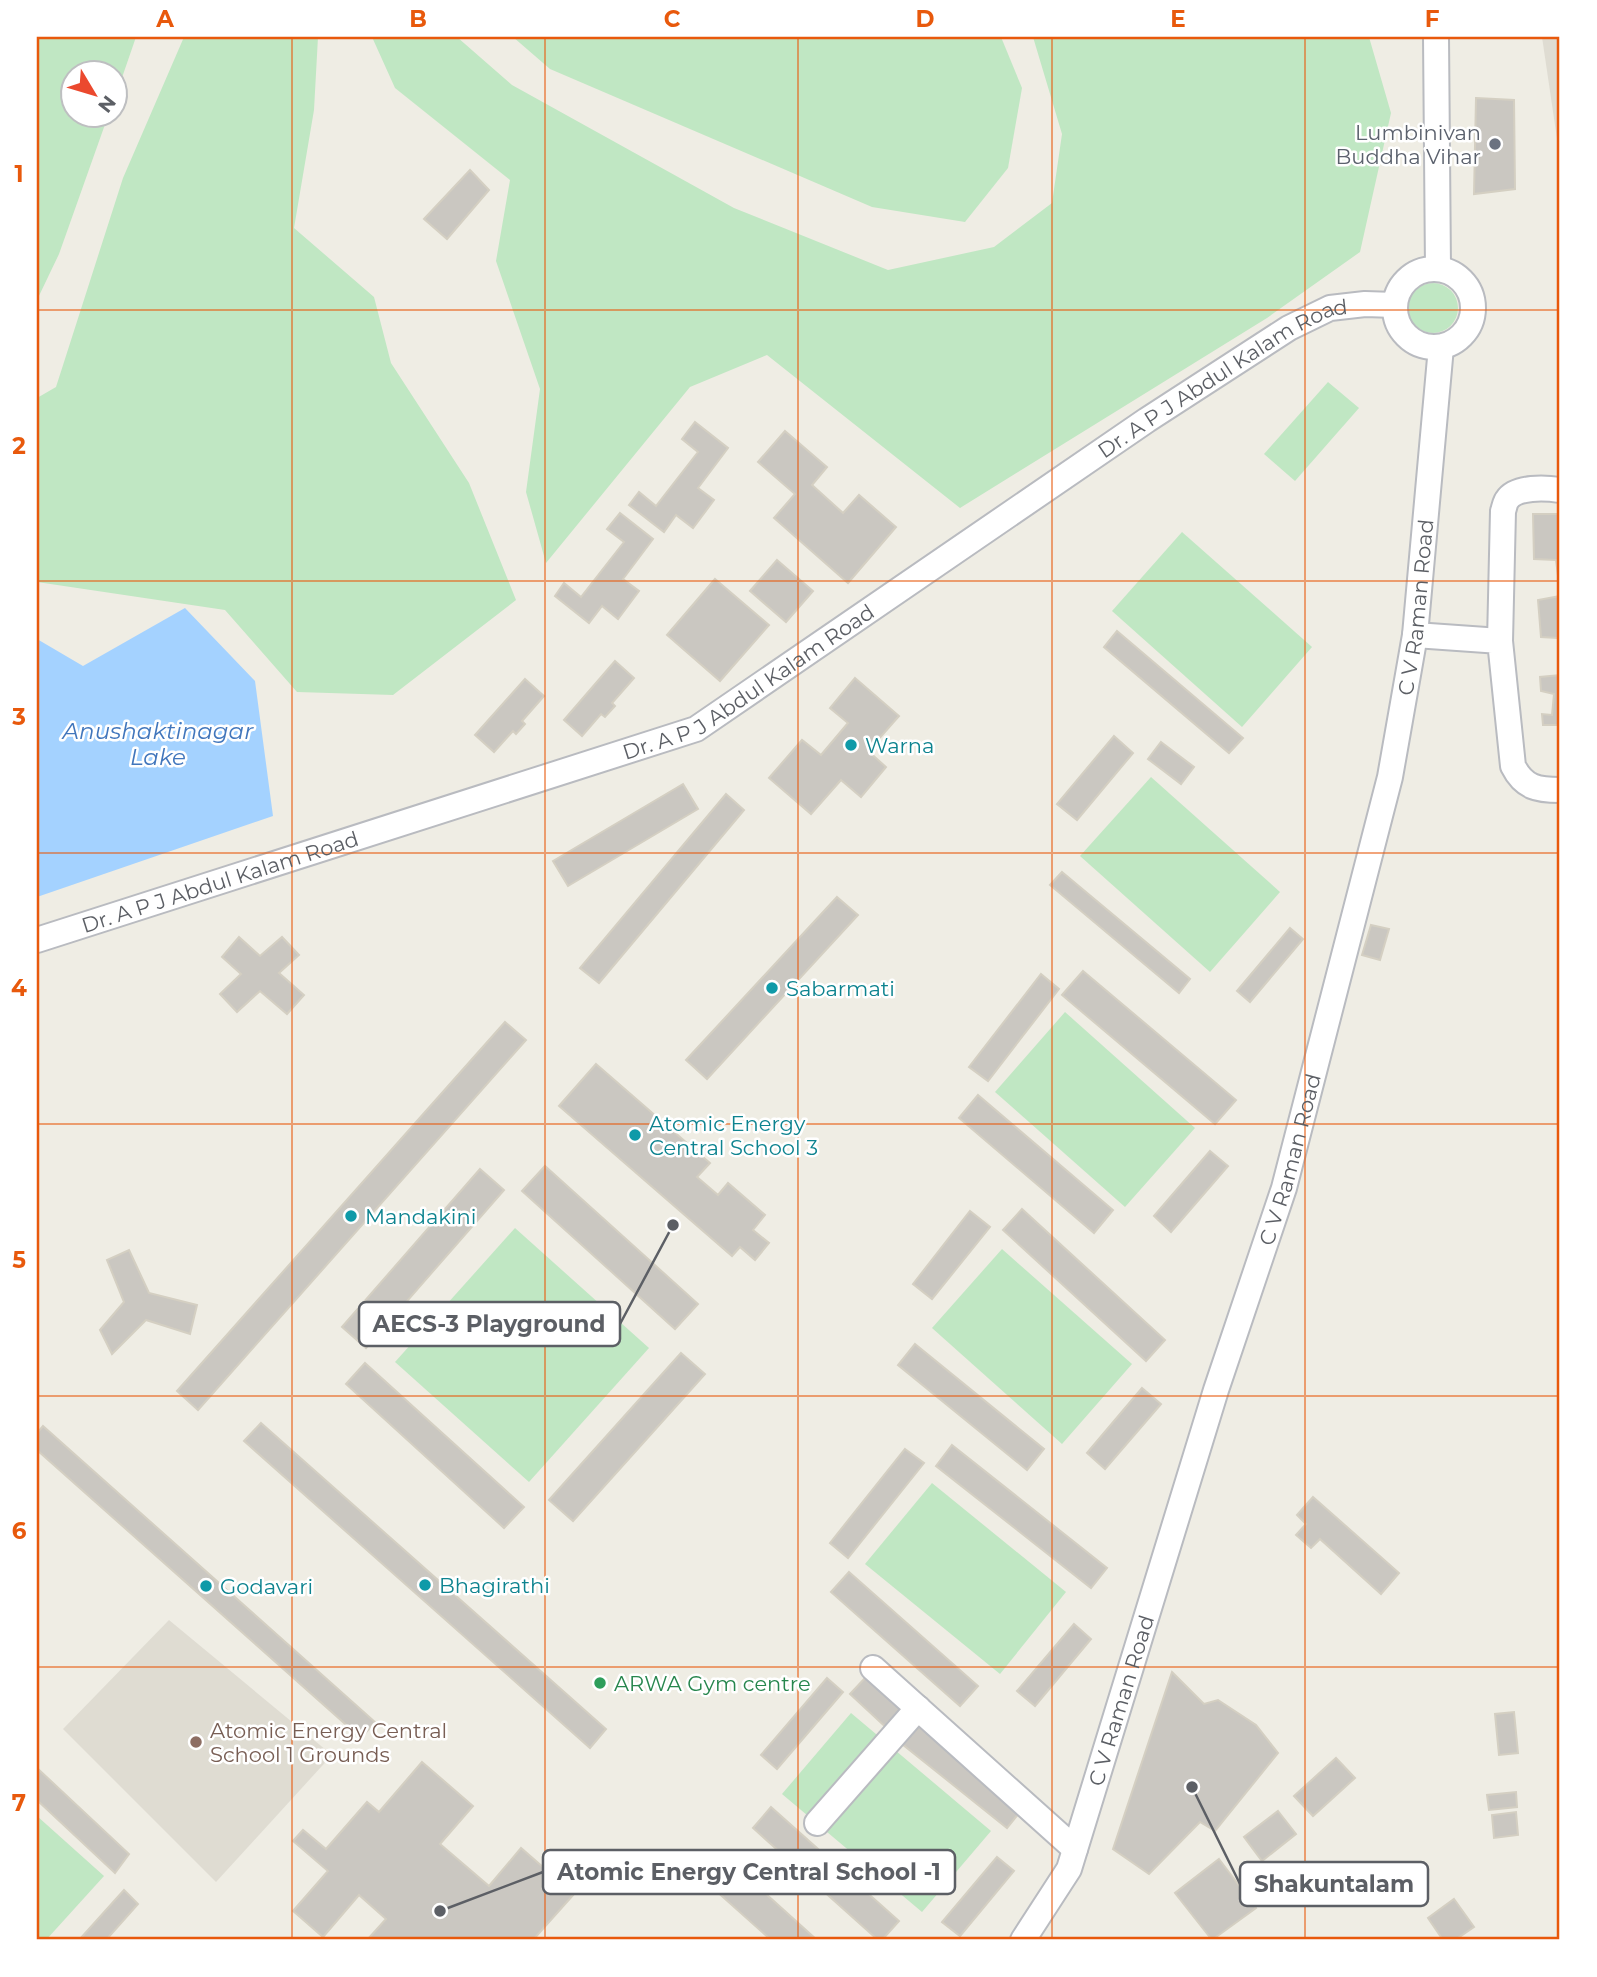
<svg xmlns="http://www.w3.org/2000/svg" width="1597" height="1977" font-family="Montserrat,sans-serif">
  <rect width="100%" height="100%" fill="#efede4"/>
  <g fill="#dfdcd2">
    <polygon points="1542,37 1560,37 1560,159"/>
    <polygon points="169,1620 332,1755 216,1882 63,1729"/>
  </g>
  <g fill="#c0e7c3">
    <polygon points="37,37 136,37 116,95 116,74 74,74 74,116 108,116 59,254 37,300"/>
    <polygon points="184,37 318,37 314,110 294,228 374,297 391,363 469,483 516,600 393,695 297,692 225,610 37,582 37,398 56,387 123,178"/>
    <polygon points="372,37 457,37 512,85 734,208 888,270 994,247 1052,203 1062,134 1033,37 1369,37 1391,113 1360,252 1267,318 960,508 767,355 690,387 546,563 526,492 540,389 496,261 510,180 395,88"/>
    <polygon points="513,37 1001,37 1022,88 1008,168 965,222 872,207 550,69"/>
    <circle cx="1433" cy="308" r="25"/>
    <polygon points="1328,382 1359,408 1295,481 1264,454"/>
    <polygon points="1182,532 1312,647 1242,727 1112,611"/>
    <polygon points="1151,777 1280,892 1210,972 1080,856"/>
    <polygon points="1065,1012 1195,1128 1125,1207 995,1092"/>
    <polygon points="515,1228 649,1348 529,1482 395,1362"/>
    <polygon points="1002,1249 1132,1364 1062,1444 932,1328"/>
    <polygon points="932,1483 1066,1592 1000,1674 865,1564"/>
    <polygon points="851,1713 991,1831 922,1912 782,1794"/>
    <polygon points="37,1816 104,1876 46,1940 37,1940"/>
  </g>
  <polygon fill="#a4d2ff" points="185,608 255,681 273,816 37,897 37,639 83,666"/>
  <g fill="#cac7c1" stroke="#d4cfc2" stroke-width="2">
    <polygon points="1476,98 1514,100 1515,189 1474,194"/>
    <polygon points="470,170 489,190 447,239 424,219"/>
    <polygon points="695,422 728,448 698,488 714,500 693,528 676,515 664,532 629,505 639,492 656,506 698,452 682,439"/>
    <polygon points="785,431 827,467 812,485 843,513 859,495 896,527 848,583 774,518 795,494 758,462"/>
    <polygon points="620,513 653,539 623,579 639,591 618,619 602,606 589,623 555,596 564,583 581,597 624,542 607,529"/>
    <polygon points="1533,514 1560,514 1560,592 1556,560 1534,559"/>
    <polygon points="777,560 813,591 786,622 750,591"/>
    <polygon points="715,579 769,625 720,681 667,635"/>
    <polygon points="1560,596 1560,649 1558,638 1541,637 1538,600"/>
    <polygon points="1117,631 1243,738 1229,753 1104,647"/>
    <polygon points="615,661 634,678 612,703 615,706 605,717 601,714 582,736 564,720"/>
    <polygon points="1560,675 1560,725 1543,725 1542,714 1552,715 1554,694 1541,691 1540,677"/>
    <polygon points="855,678 899,716 868,751 886,767 861,797 841,780 811,814 769,778 802,740 821,755 848,723 830,708"/>
    <polygon points="525,679 544,696 522,721 525,724 516,734 513,731 494,752 475,735"/>
    <polygon points="1114,736 1133,753 1077,820 1057,804"/>
    <polygon points="1161,742 1194,767 1181,784 1148,759"/>
    <polygon points="683,784 698,809 568,886 553,861"/>
    <polygon points="726,794 744,810 599,983 580,968"/>
    <polygon points="1062,872 1190,979 1179,993 1050,885"/>
    <polygon points="837,897 858,915 707,1079 686,1060"/>
    <polygon points="1371,925 1389,929 1380,960 1362,955"/>
    <polygon points="1290,928 1303,939 1250,1002 1237,991"/>
    <polygon points="239,937 260,956 282,937 299,955 279,973 304,995 287,1014 260,991 237,1012 220,994 241,974 222,957"/>
    <polygon points="1083,971 1236,1100 1215,1124 1062,995"/>
    <polygon points="1041,974 1059,989 988,1081 969,1067"/>
    <polygon points="505,1022 526,1040 198,1410 177,1391"/>
    <polygon points="596,1064 710,1163 697,1177 718,1195 728,1183 765,1215 753,1230 769,1243 755,1260 740,1247 732,1256 559,1106"/>
    <polygon points="978,1095 1113,1210 1094,1233 959,1118"/>
    <polygon points="1210,1151 1228,1166 1171,1232 1154,1216"/>
    <polygon points="545,1166 698,1304 675,1329 522,1191"/>
    <polygon points="480,1169 504,1190 366,1348 342,1327"/>
    <polygon points="1022,1209 1165,1340 1146,1361 1003,1230"/>
    <polygon points="970,1211 990,1227 932,1299 913,1284"/>
    <polygon points="129,1250 149,1293 197,1305 190,1334 146,1320 112,1354 100,1330 124,1302 107,1260"/>
    <polygon points="915,1344 1044,1449 1027,1470 898,1365"/>
    <polygon points="681,1353 705,1374 573,1521 549,1500"/>
    <polygon points="365,1363 524,1507 504,1528 346,1384"/>
    <polygon points="1142,1388 1161,1404 1105,1469 1087,1453"/>
    <polygon points="261,1423 606,1729 590,1748 244,1441"/>
    <polygon points="43,1426 375,1722 361,1738 37,1450 37,1433"/>
    <polygon points="952,1445 1107,1568 1091,1588 936,1466"/>
    <polygon points="905,1449 924,1463 848,1558 830,1543"/>
    <polygon points="1313,1497 1399,1573 1381,1594 1320,1539 1311,1548 1296,1535 1306,1524 1297,1515"/>
    <polygon points="849,1572 978,1686 960,1706 831,1592"/>
    <polygon points="1074,1624 1091,1639 1035,1706 1017,1691"/>
    <polygon points="1172,1672 1204,1704 1218,1700 1256,1725 1278,1753 1215,1831 1200,1822 1149,1874 1113,1849"/>
    <polygon points="867,1676 907,1712 890,1731 850,1694"/>
    <polygon points="827,1678 843,1692 777,1769 761,1755"/>
    <polygon points="1514,1712 1518,1753 1499,1755 1495,1714"/>
    <polygon points="919,1722 1024,1807 1007,1828 902,1744"/>
    <polygon points="1336,1758 1355,1778 1313,1816 1294,1796"/>
    <polygon points="422,1762 473,1806 440,1844 489,1886 521,1848 574,1894 533,1940 367,1940 386,1919 359,1895 323,1937 293,1911 328,1871 293,1841 303,1830 326,1849 367,1802 379,1812"/>
    <polygon points="37,1768 129,1854 115,1873 37,1800"/>
    <polygon points="1516,1792 1517,1807 1489,1810 1487,1795"/>
    <polygon points="771,1807 899,1921 882,1940 878,1940 753,1828"/>
    <polygon points="1278,1811 1296,1834 1262,1861 1244,1837"/>
    <polygon points="1516,1812 1518,1835 1494,1838 1492,1815"/>
    <polygon points="997,1857 1014,1871 960,1936 942,1922"/>
    <polygon points="1219,1859 1256,1908 1212,1940 1175,1893"/>
    <polygon points="736,1867 817,1940 771,1940 715,1890"/>
    <polygon points="124,1890 138,1904 106,1940 79,1940"/>
    <polygon points="1454,1899 1474,1927 1455,1940 1443,1940 1428,1918"/>
  </g>
  <g fill="none" stroke-linecap="round" stroke-linejoin="round">
    <g stroke="#b9bbc0" stroke-width="28">
      <g id="minor">
        <polyline points="1436,37 1438,269"/>
        <circle cx="1434" cy="308" r="39"/>
        <path d="M 1415,635 L 1500,641 L 1513,766 C 1524,788 1538,790 1560,790"/>
        <path d="M 1500,641 L 1503,511 C 1504,509 1505,502 1507,500 C 1516,486 1546,488 1560,490"/>
        <path id="s1" d="M 37,940 L 696,729 L 1147,420 L 1289,328 L 1330,308 L 1365,304 L 1395,305"/>
        <polyline points="873,1668 1075,1849"/>
        <polyline points="817,1823 918,1708"/>
        <path id="s2" d="M 1023,1940 L 1069,1869 L 1216,1390 L 1284,1188 L 1390,777 L 1415,635 L 1441,347"/>
      </g>
    </g>
    <use href="#minor" stroke="#fff" stroke-width="24"/>
  </g>
  <path fill="none" stroke="#e8590c" stroke-width="2" stroke-opacity="0.55" d="M 292,37 L 292,1940M 545,37 L 545,1940M 798,37 L 798,1940M 1052,37 L 1052,1940M 1305,37 L 1305,1940M 37,310 L 1560,310M 37,581 L 1560,581M 37,853 L 1560,853M 37,1124 L 1560,1124M 37,1396 L 1560,1396M 37,1667 L 1560,1667"/>
  <circle fill="#6b7280" stroke="#fff" stroke-width="2.5" cx="1495" cy="144" r="7"/>
  <g fill="#0f9aa8" stroke="#fff" stroke-width="2.5">
    <circle cx="851" cy="745" r="7"/>
    <circle cx="772" cy="988" r="7"/>
    <circle cx="635" cy="1135" r="7"/>
    <circle cx="351" cy="1216" r="7"/>
    <circle cx="425" cy="1585" r="7"/>
    <circle cx="206" cy="1586" r="7"/>
  </g>
  <circle fill="#2e9e5b" stroke="#fff" stroke-width="2.5" cx="600" cy="1683" r="7"/>
  <circle fill="#8d6e63" stroke="#fff" stroke-width="2.5" cx="196" cy="1742" r="7"/>
  <g text-anchor="middle" dominant-baseline="central" stroke-width="5" stroke-linejoin="round" paint-order="stroke">
    <g font-size="21" fill="#5b616d" stroke="#fff" text-anchor="end">
      <text x="1481" y="132">Lumbinivan<tspan x="1481" dy="24">Buddha Vihar</tspan></text>
    </g>
    <g font-size="21" fill="#5c5f65" stroke="#fff">
      <text stroke="none"><textPath href="#s1" startOffset="1326">Dr. A P J Abdul Kalam Road</textPath></text>
      <text stroke="none"><textPath href="#s2" startOffset="1395">C V Raman Road</textPath></text>
      <text stroke="none"><textPath href="#s1" startOffset="760">Dr. A P J Abdul Kalam Road</textPath></text>
      <text stroke="none"><textPath href="#s1" startOffset="192">Dr. A P J Abdul Kalam Road</textPath></text>
      <text stroke="none"><textPath href="#s2" startOffset="828">C V Raman Road</textPath></text>
      <text stroke="none"><textPath href="#s2" startOffset="261">C V Raman Road</textPath></text>
    </g>
    <g font-size="21" fill="#0d838f" stroke="#fff" text-anchor="start">
      <text x="865" y="745">Warna</text>
      <text x="786" y="988">Sabarmati</text>
      <text x="649" y="1123">Atomic Energy<tspan x="649" dy="24">Central School 3</tspan></text>
      <text x="365" y="1216">Mandakini</text>
      <text x="439" y="1585">Bhagirathi</text>
      <text x="220" y="1586">Godavari</text>
    </g>
    <g font-size="21" fill="#27864d" stroke="#fff" text-anchor="start">
      <text x="614" y="1683">ARWA Gym centre</text>
    </g>
    <g font-size="21" fill="#785e54" stroke="#fff" text-anchor="start">
      <text x="210" y="1730">Atomic Energy Central<tspan x="210" dy="24">School 1 Grounds</tspan></text>
    </g>
    <g font-size="23" font-style="italic" fill="#4176bc" stroke="#fff">
      <text x="158" y="731">Anushaktinagar<tspan x="158" dy="26">Lake</tspan></text>
    </g>
  </g>
  <path fill="none" stroke="#5c5f65" stroke-width="2.5" d="M673 1225L620 1324M440 1911L543 1872M1192 1787L1240 1884"/>
  <g fill="#5c5f65" stroke="#fff" stroke-width="2.5">
    <circle cx="673" cy="1225" r="7"/>
    <circle cx="440" cy="1911" r="7"/>
    <circle cx="1192" cy="1787" r="7"/>
  </g>
  <g fill="#fff" stroke="#5c5f65" stroke-width="2.5">
    <rect x="359" y="1302" width="261" height="44" rx="7"/>
    <rect x="543" y="1850" width="412" height="44" rx="7"/>
    <rect x="1240" y="1862" width="188" height="44" rx="7"/>
  </g>
  <g font-size="23" text-anchor="middle" font-weight="bold" fill="#5c5f65">
    <text x="489" y="1332">AECS-3 Playground</text>
    <text x="749" y="1880">Atomic Energy Central School -1</text>
    <text x="1334" y="1892">Shakuntalam</text>
  </g>
  <rect width="1597" height="1977" fill="none" stroke="#ffffff" stroke-width="77"/>
  <g transform="translate(94 94) rotate(128)"><circle r="33" fill="#ffffff" stroke="#bebfc1" stroke-width="2"/>
  <path d="M0-5L12 26L0 18L-12 26Z" fill="#eb492e"/>
  <text y="-10" font-size="19" font-weight="bold" text-anchor="middle" fill="#5c5f65">N</text>
  </g>
  <rect x="38" y="38" width="1520" height="1900" fill="none" stroke="#e8590c" stroke-width="2.5"/>
  <g font-size="23" text-anchor="middle" font-weight="bold" fill="#e8590c">
    <text x="165" y="27">A</text>
    <text x="418" y="27">B</text>
    <text x="672" y="27">C</text>
    <text x="925" y="27">D</text>
    <text x="1178" y="27">E</text>
    <text x="1432" y="27">F</text>
    <text x="19" y="182">1</text>
    <text x="19" y="454">2</text>
    <text x="19" y="725">3</text>
    <text x="19" y="996">4</text>
    <text x="19" y="1268">5</text>
    <text x="19" y="1539">6</text>
    <text x="19" y="1811">7</text>
  </g>
</svg>
